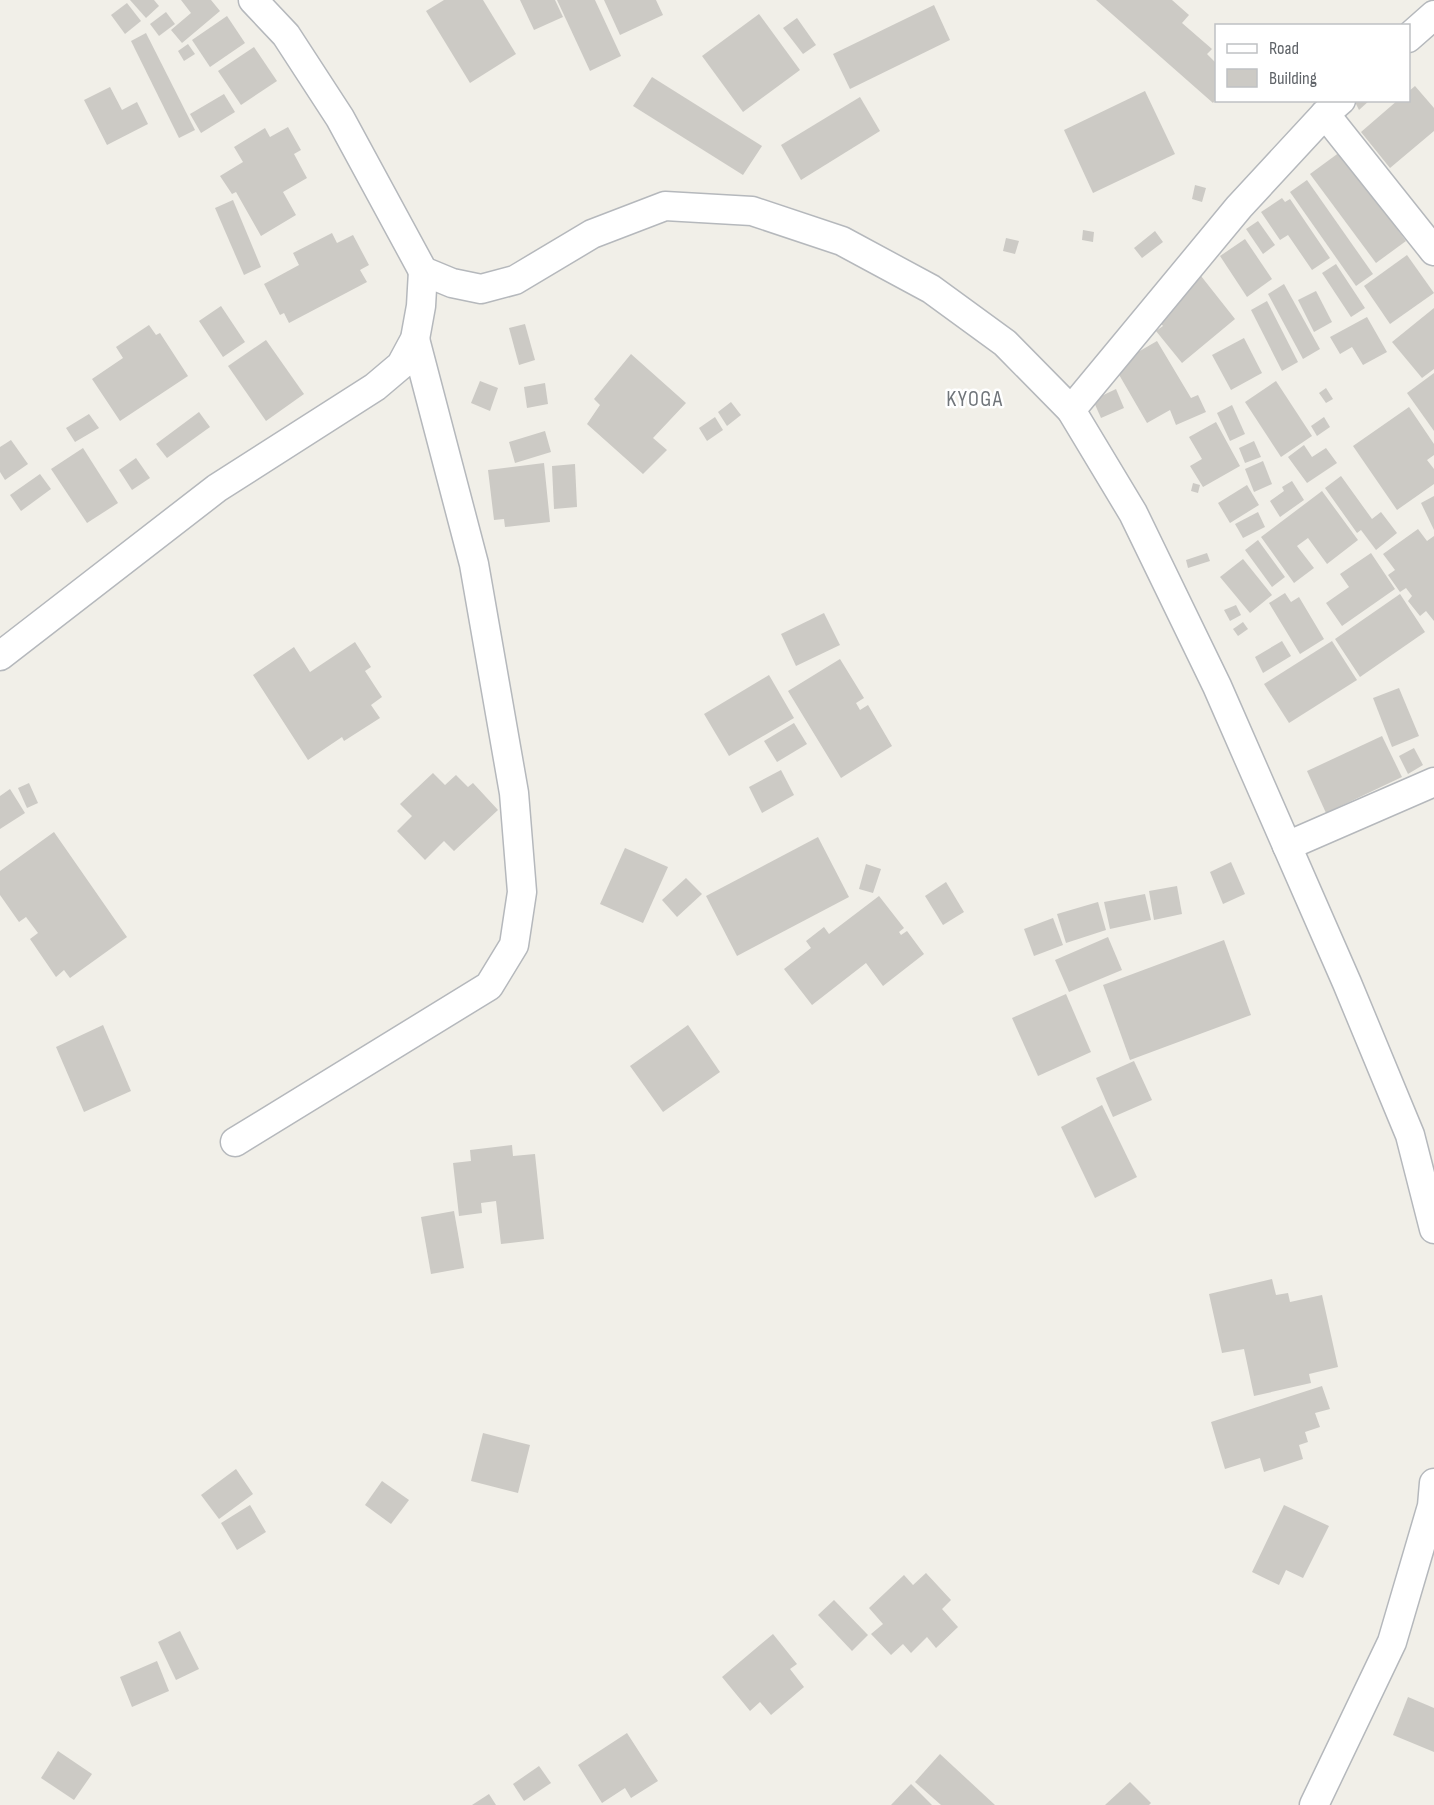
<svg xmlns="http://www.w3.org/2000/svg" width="1434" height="1805" font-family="'Sofia Sans Condensed',sans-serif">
  <rect width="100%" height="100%" fill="#f1efe8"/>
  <g fill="#cccac5">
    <polygon points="130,0 154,0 159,6 146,18"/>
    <polygon points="181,0 211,0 220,11 182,43 171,30 191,13"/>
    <polygon points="444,0 483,0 516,54 470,83 426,11"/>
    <polygon points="520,0 555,0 563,17 534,30"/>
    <polygon points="557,0 595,0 621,56 590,71"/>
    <polygon points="604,0 656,0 663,15 620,35"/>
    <polygon points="1096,0 1172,0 1189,15 1182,23 1212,49 1207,54 1216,63 1216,99 1213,103"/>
    <polygon points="127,3 141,21 125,34 111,15"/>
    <polygon points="934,5 950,40 850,89 833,54"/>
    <polygon points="166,12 175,24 159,36 150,24"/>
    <polygon points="759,14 800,70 743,112 702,56"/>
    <polygon points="227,16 245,43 210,67 192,40"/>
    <polygon points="797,18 816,45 803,54 783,28"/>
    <polygon points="146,33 195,130 179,138 131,41"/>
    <polygon points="188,44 195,54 184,61 178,51"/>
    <polygon points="254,47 277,81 241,105 218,71"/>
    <polygon points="652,77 762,146 743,175 633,106"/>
    <polygon points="1415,86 1434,108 1434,131 1390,168 1361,132 1398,100 1408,100 1408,92"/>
    <polygon points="110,87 122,110 137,102 148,124 107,145 84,100"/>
    <polygon points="1145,91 1175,154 1093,193 1064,130"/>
    <polygon points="224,94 235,112 201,133 190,114"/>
    <polygon points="860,97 880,131 801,180 781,145"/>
    <polygon points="1354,100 1370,100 1359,110"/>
    <polygon points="288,127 301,150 294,154 307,178 283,192 296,215 261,236 236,192 232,194 220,176 243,162 234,147 265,128 270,137"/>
    <polygon points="1340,152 1406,241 1376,263 1310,174"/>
    <polygon points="1307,180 1373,274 1356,286 1290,192"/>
    <polygon points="1195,185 1206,188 1202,202 1192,199"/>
    <polygon points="1282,198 1285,202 1290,199 1330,258 1312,270 1288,235 1280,240 1261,212"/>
    <polygon points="233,200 261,267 244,275 215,208"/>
    <polygon points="1258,221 1275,245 1263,254 1246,229"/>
    <polygon points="1083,230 1094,232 1093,242 1082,240"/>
    <polygon points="1155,231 1163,242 1142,258 1134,248"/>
    <polygon points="332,233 337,243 353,235 369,265 360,270 367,282 289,323 284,313 280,315 264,284 299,265 293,253"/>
    <polygon points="1006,238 1019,241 1015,254 1003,251"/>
    <polygon points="1245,239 1272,279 1247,297 1220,256"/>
    <polygon points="1407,255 1434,293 1390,324 1364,286"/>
    <polygon points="1336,264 1365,308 1351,317 1322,273"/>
    <polygon points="1201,276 1235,319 1182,363 1156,331 1163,326 1154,315"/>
    <polygon points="1284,284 1320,349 1303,359 1268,294"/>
    <polygon points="1316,291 1332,322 1314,332 1298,300"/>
    <polygon points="1267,301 1298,362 1282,371 1251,310"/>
    <polygon points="221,306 245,342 223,357 199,321"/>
    <polygon points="1434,308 1434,369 1422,378 1392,342"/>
    <polygon points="1367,317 1387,352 1363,365 1352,347 1340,354 1330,337"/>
    <polygon points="525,324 535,360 519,365 509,328"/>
    <polygon points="149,325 156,335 160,333 188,376 120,421 92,379 123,358 116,347"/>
    <polygon points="1244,338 1262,373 1231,390 1212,355"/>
    <polygon points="266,340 304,394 266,421 228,366"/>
    <polygon points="1157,341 1191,398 1198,395 1206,412 1176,425 1170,410 1147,423 1114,366"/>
    <polygon points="631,354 686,403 653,438 667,450 643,474 587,424 600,405 594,399"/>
    <polygon points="1434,373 1434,431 1407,393"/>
    <polygon points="480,381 498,388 490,411 471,403"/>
    <polygon points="1276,381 1312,436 1281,457 1245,402"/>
    <polygon points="545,383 548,404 527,408 524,387"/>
    <polygon points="1326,388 1333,399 1326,403 1319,393"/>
    <polygon points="1116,389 1124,408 1101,418 1093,400"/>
    <polygon points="731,402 741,415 727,426 718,412"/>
    <polygon points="1232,405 1245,434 1230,441 1217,413"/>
    <polygon points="1409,407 1434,444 1434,455 1427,460 1434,469 1434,484 1397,510 1353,446"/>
    <polygon points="199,412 210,427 167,458 156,444"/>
    <polygon points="89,414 99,428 75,442 66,428"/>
    <polygon points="715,417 723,430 707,441 699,428"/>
    <polygon points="1324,417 1330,427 1317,436 1311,426"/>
    <polygon points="1216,422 1240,466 1203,487 1190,466 1202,459 1189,437"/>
    <polygon points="545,431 551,452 515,463 509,442"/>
    <polygon points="11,440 28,464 5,480 0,472 0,447"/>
    <polygon points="1254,441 1261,457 1245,463 1239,448"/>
    <polygon points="1304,445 1312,457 1326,448 1337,463 1307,483 1288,457"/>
    <polygon points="83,448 118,503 87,523 51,469"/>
    <polygon points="136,458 150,478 132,490 119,470"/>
    <polygon points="1263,461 1272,484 1254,492 1245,469"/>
    <polygon points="544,463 550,522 505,527 504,519 494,520 488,470"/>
    <polygon points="575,464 577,507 554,509 552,466"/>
    <polygon points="40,474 51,489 21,511 10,495"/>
    <polygon points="1341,476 1372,519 1381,512 1397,533 1376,550 1361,530 1357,533 1325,488"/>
    <polygon points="1292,481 1304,500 1280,517 1270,501 1284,491 1282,487"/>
    <polygon points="1193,483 1200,485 1198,493 1191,491"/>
    <polygon points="1247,485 1259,505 1230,523 1218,503"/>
    <polygon points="1322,491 1358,540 1327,564 1308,538 1297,546 1314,568 1294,583 1261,537"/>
    <polygon points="1434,496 1434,530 1421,503"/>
    <polygon points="1258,512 1265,527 1243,538 1235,524"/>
    <polygon points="1418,529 1427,541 1434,536 1434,621 1426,611 1420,616 1408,601 1412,596 1406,588 1400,592 1388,575 1395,570 1383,554"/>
    <polygon points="1258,540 1285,577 1272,587 1245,550"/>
    <polygon points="1207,553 1210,561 1188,568 1186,560"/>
    <polygon points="1371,553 1395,589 1342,626 1326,603 1349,587 1340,574"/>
    <polygon points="1243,559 1272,595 1250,613 1220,577"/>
    <polygon points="1285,593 1291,602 1299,597 1324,639 1300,654 1269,603"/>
    <polygon points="1400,594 1425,632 1360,677 1335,639"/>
    <polygon points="1236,605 1241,615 1230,621 1224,610"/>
    <polygon points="824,613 840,645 796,666 781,634"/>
    <polygon points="1243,622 1248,629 1238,636 1233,629"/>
    <polygon points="1282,641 1291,656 1263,673 1255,657"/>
    <polygon points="1332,641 1357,680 1289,723 1264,684"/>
    <polygon points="355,642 371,667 365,671 382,697 371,705 380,718 344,741 342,737 308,760 253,675 294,647 310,672"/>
    <polygon points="840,659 864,698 856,703 860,710 868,705 892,746 841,778 788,691"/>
    <polygon points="769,675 794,718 729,756 704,714"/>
    <polygon points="1399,688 1419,736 1392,747 1373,698"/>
    <polygon points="794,723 807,744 777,762 764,741"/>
    <polygon points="1382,736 1402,777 1326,813 1307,771"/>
    <polygon points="1414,748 1423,765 1408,774 1399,756"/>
    <polygon points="781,770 794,795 762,813 749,787"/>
    <polygon points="433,773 445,785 456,775 468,787 473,783 498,810 454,851 444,841 425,860 397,831 412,816 400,804"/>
    <polygon points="29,783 38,803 27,808 18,788"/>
    <polygon points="10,789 25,813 0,829 0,796"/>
    <polygon points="54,832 127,937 70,978 64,970 56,977 30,939 38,933 26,917 19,922 0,895 0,871"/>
    <polygon points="818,837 849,897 737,956 706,896"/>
    <polygon points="625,848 668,867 643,923 600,904"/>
    <polygon points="1231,862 1245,894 1223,904 1210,872"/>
    <polygon points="866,864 881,869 873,893 859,889"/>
    <polygon points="686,878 702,894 677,917 662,900"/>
    <polygon points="946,882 964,912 943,925 925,896"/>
    <polygon points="1177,886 1182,914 1154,920 1149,891"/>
    <polygon points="1145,894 1151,920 1110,929 1104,902"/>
    <polygon points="879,896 904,928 899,932 901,935 907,931 924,954 883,986 866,963 812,1005 784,969 811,948 806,941 824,927 829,934"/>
    <polygon points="1098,902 1106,930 1066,943 1057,914"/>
    <polygon points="1053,918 1063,945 1034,956 1024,929"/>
    <polygon points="1108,937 1122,970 1069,992 1055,960"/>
    <polygon points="1224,940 1251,1015 1130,1060 1103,985"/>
    <polygon points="1066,994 1091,1052 1038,1076 1012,1018"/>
    <polygon points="103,1025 131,1091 84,1112 56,1047"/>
    <polygon points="688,1025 720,1072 663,1112 630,1066"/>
    <polygon points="1134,1061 1152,1100 1113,1117 1096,1078"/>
    <polygon points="1102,1105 1137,1177 1095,1198 1061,1127"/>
    <polygon points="512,1145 513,1156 535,1154 544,1239 501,1244 496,1201 481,1203 482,1213 459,1216 453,1163 471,1161 470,1150"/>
    <polygon points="454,1211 464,1268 431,1274 421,1217"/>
    <polygon points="1272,1279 1276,1295 1288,1293 1290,1302 1322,1295 1338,1367 1309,1374 1311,1383 1254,1396 1244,1349 1222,1353 1209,1294"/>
    <polygon points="1322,1386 1330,1409 1315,1413 1320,1427 1305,1432 1308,1442 1299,1445 1303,1459 1264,1472 1260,1458 1225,1469 1211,1422"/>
    <polygon points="483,1433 530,1445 518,1493 471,1481"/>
    <polygon points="236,1469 253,1494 219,1519 201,1495"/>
    <polygon points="382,1481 409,1500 391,1524 365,1505"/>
    <polygon points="250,1505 266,1532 237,1550 221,1523"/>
    <polygon points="1284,1505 1329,1526 1303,1578 1286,1570 1279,1585 1252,1572"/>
    <polygon points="926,1573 951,1600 942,1609 958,1627 936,1648 927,1637 911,1653 903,1644 891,1655 871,1634 883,1624 869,1608 904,1575 913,1585"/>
    <polygon points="834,1600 868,1635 852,1651 818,1615"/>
    <polygon points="180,1631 199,1669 176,1680 158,1642"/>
    <polygon points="773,1634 797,1664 790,1669 804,1687 771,1715 760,1702 750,1711 722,1677"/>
    <polygon points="157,1661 169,1691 132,1707 120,1677"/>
    <polygon points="1408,1697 1434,1708 1434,1752 1393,1735"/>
    <polygon points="627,1733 658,1781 631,1798 625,1788 602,1803 578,1765"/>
    <polygon points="58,1751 92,1774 74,1800 41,1778"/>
    <polygon points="940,1754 995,1805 941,1805 915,1782"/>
    <polygon points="539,1766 551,1783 524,1801 513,1784"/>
    <polygon points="1130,1782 1151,1803 1149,1805 1105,1805"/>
    <polygon points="911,1784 932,1805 891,1805"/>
    <polygon points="489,1794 496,1805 472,1805"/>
  </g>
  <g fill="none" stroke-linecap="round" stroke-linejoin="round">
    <g stroke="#b5b8bc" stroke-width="31">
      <g id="street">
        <polyline points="253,0 286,35 340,118 423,271 452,283 481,289 515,280 592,234 665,206 752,211 842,241 931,289 1005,343 1071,410 1133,513 1217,686 1347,983 1410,1135 1434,1229"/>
        <polyline points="1408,38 1434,15"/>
        <polyline points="1325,114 1434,251"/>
        <polyline points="1071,410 1239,207 1325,114 1341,100"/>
        <polyline points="0,656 217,488 375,387 401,365 415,339 421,306 423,271"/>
        <polyline points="1287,846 1434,782"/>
        <polyline points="235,1142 489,986 514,945 522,892 514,793 474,564 415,339"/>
        <polyline points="1314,1805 1392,1642 1432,1506 1434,1483"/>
      </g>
    </g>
    <use href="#street" stroke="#fff" stroke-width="28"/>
  </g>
  <g text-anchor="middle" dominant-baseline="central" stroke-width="5" stroke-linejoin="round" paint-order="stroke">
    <g font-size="22" letter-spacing="1.5" fill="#70757a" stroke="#fff">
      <text x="975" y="399">KYOGA</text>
    </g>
  </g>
  <rect x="1215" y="24" width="195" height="78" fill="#ffffff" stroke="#bfc1c3" stroke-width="1.5"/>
  <rect x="1227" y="44" width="30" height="9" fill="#ffffff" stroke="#bfc1c3" stroke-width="1.5"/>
  <text x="1269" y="54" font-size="18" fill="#5f6368">Road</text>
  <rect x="1227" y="69" width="30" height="18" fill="#cccac5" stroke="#bfc1c3" stroke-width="1.5"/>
  <text x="1269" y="84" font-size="18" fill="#5f6368">Building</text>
</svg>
